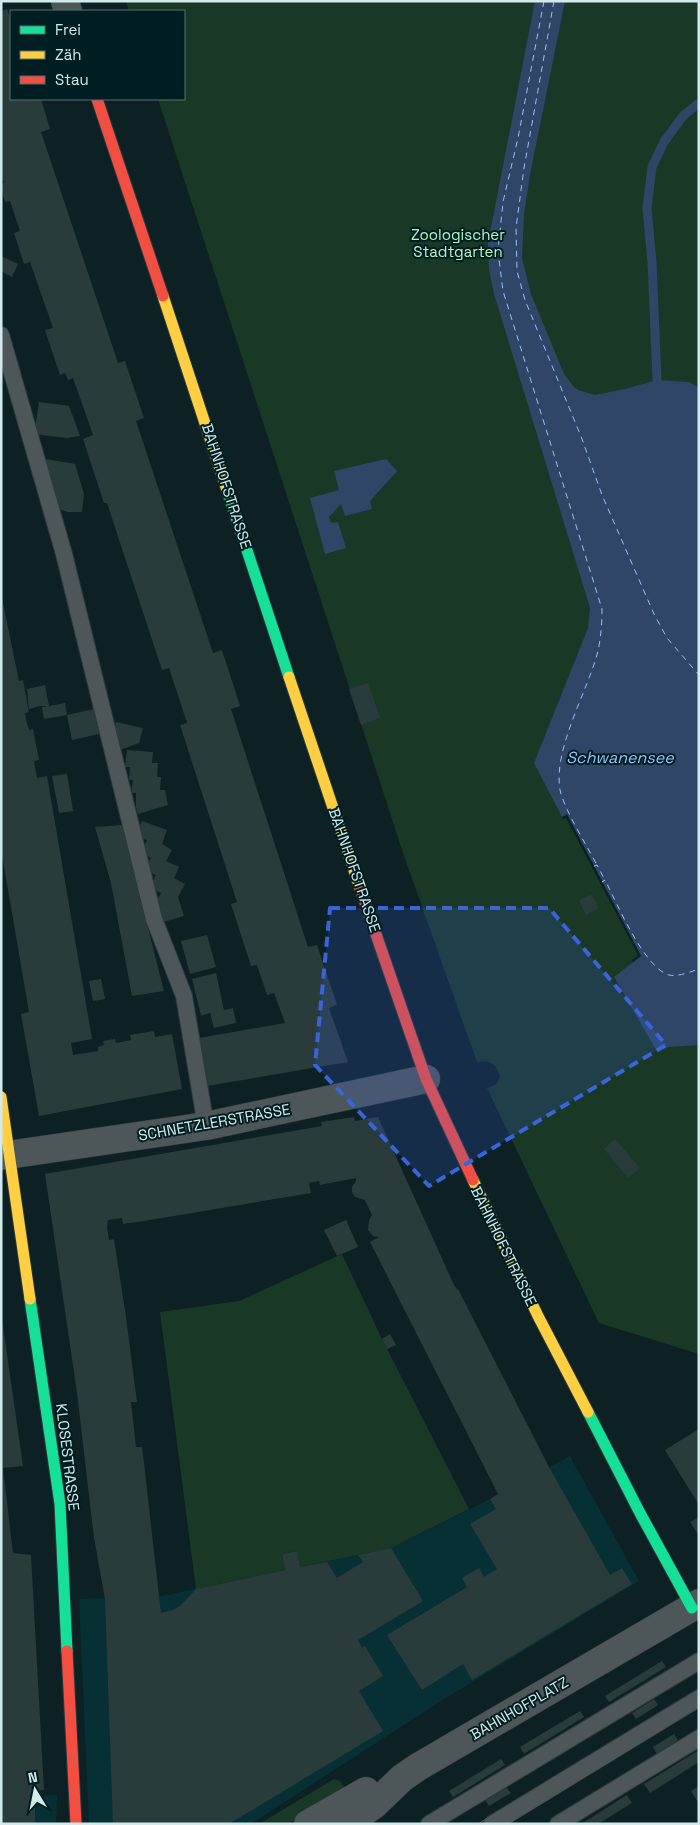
<svg xmlns="http://www.w3.org/2000/svg" width="700" height="1825" font-family="'Space Grotesk',sans-serif">
  <rect width="100%" height="100%" fill="#0d2023"/>
  <g fill="#063034">
    <polygon points="570,1456 639,1581 433,1706 251,1824 89,1824 79,1599 161,1596 391,1548 490,1499"/>
    <polygon points="57,1795 56,1824 1,1824 1,1796"/>
  </g>
  <g fill="#193826">
    <path d="M 126,1 L 699,1 L 699,1354 L 599,1323 L 487,1088 L 496,1085 L 500,1077 C 497,1064 490,1059 477,1062 L 403,853 L 158,99 L 184,99 L 184,11 L 129,11 Z"/>
    <polygon points="342,1254 382,1339 469,1509 391,1548 300,1567 296,1551 282,1554 285,1570 196,1589 160,1312 239,1301"/>
    <polygon points="334,1779 340,1781 346,1791 288,1824 259,1824"/>
  </g>
  <g fill="#304667">
    <polygon points="535,1 565,1 530,175 524,214 522,258 531,294 564,374 573,386 578,390 595,395 625,389 657,380 689,382 699,388 699,1045 655,1048 614,977 641,956 567,815 562,817 534,763 588,628 590,608 494,294 489,270 488,243"/>
    <polygon points="386,459 397,471 370,501 372,509 345,516 341,504 329,517 331,523 338,522 346,548 325,554 310,498 339,490 334,471"/>
  </g>
  <polygon fill="#0d2023" points="567,814 641,956 633,962 632,960 638,955 566,818 563,819 562,817"/>
  <g fill="none" stroke-linecap="round" stroke-linejoin="round">
    <polyline stroke="#304667" stroke-width="9" points="657,380 652,262 647,208 652,167 664,142 683,116 699,103"/>
    <g stroke="#99c0fd" stroke-width="1" stroke-dasharray="6 5" stroke-linecap="butt">
      <path d="M 544,1 L 518,138 L 503,202 L 498,251 L 503,291 L 602,609 C 602,623 601,637 598,651 C 588,691 553,748 560,790 C 564,809 587,846 597,865 L 594,866 L 597,865 L 605,880 L 602,882 L 605,880 C 617,903 644,968 669,975 C 678,977 690,972 699,969"/>
      <polyline points="554,1 524,168 516,228 517,271 525,300 582,439 602,495 654,614 667,638 699,675"/>
    </g>
  </g>
  <g fill="#2a3b3b">
    <polygon points="7,9 11,21 10,34 11,99 41,99 50,129 41,132 118,363 125,361 144,418 136,421 213,653 222,650 240,706 231,709 308,947 317,945 337,1005 329,1008 348,1062 207,1086 199,1038 285,1023 274,993 267,995 257,965 251,966 231,904 237,902 180,725 187,723 169,668 162,670 107,503 104,503 83,439 93,435 73,378 68,380 65,373 60,375 45,330 53,328 30,262 24,264 14,233 20,231 10,201 5,202 1,190 1,184 4,183 1,175 1,11"/>
    <polygon points="1,256 18,264 12,277 1,271"/>
    <polygon points="39,402 69,406 80,436 67,438 34,434"/>
    <polygon points="46,459 75,464 84,494 82,512 68,512 56,508 45,471"/>
    <polygon points="1,593 19,681 23,680 29,712 25,713 26,720 29,730 33,729 39,760 34,761 37,778 47,776 92,1039 71,1043 73,1055 98,1051 98,1047 104,1045 103,1041 115,1039 116,1043 131,1040 130,1035 154,1031 155,1037 172,1034 182,1089 39,1116 21,1014 29,1012 1,849"/>
    <polygon points="368,683 380,718 361,725 349,689"/>
    <polygon points="45,685 49,706 65,703 67,715 44,719 42,707 49,706 39,706 29,709 27,689"/>
    <polygon points="94,709 99,734 72,740 67,715"/>
    <polygon points="116,722 143,728 139,743 117,751 113,736"/>
    <polygon points="127,750 153,752 152,763 158,763 157,777 161,777 160,790 165,790 168,805 138,814 136,807 136,793 131,793 133,780 129,780 130,767 125,767"/>
    <polygon points="67,774 73,811 59,813 52,776"/>
    <polygon points="142,821 167,830 162,844 172,850 166,861 179,867 174,878 185,884 178,897 184,916 160,923 155,904 161,893 152,889 151,885 156,875 148,872 146,868 151,858 143,854 142,851 147,840 138,837 137,832"/>
    <polygon points="122,825 164,991 132,996 111,883 95,827"/>
    <polygon points="591,894 599,908 586,915 579,901"/>
    <polygon points="207,935 216,967 190,974 181,941"/>
    <polygon points="216,973 224,1010 233,1008 236,1023 214,1028 210,1013 201,1016 192,979"/>
    <polygon points="101,979 105,999 93,1001 89,981"/>
    <polygon points="354,1117 355,1121 378,1117 454,1285 459,1291 549,1467 610,1575 622,1568 632,1584 472,1680 463,1664 422,1690 387,1635 467,1587 462,1578 479,1568 484,1577 497,1569 470,1524 496,1509 490,1499 498,1494 370,1242 379,1237 373,1236 368,1230 369,1220 372,1215 365,1200 355,1197 352,1192 352,1187 356,1181 356,1178 320,1185 319,1181 309,1183 311,1193 144,1221 123,1224 122,1218 108,1220 107,1227 109,1240 114,1239 126,1317 137,1402 131,1402 136,1447 142,1447 144,1463 161,1613 173,1610 180,1606 196,1589 285,1570 282,1554 297,1551 300,1567 327,1562 337,1578 363,1562 358,1555 391,1548 423,1601 358,1640 362,1648 365,1646 383,1676 359,1691 383,1731 229,1824 113,1824 105,1599 94,1538 77,1393 45,1174 322,1126 321,1122"/>
    <polygon points="615,1139 640,1168 628,1178 604,1149"/>
    <polygon points="346,1220 358,1247 337,1256 324,1230"/>
    <polygon points="1,1312 23,1466 3,1468 13,1553 31,1555 44,1790 35,1791 35,1824 1,1824"/>
    <polygon points="390,1334 396,1345 387,1349 382,1339"/>
    <polygon points="699,1429 699,1505 665,1450"/>
    <polygon points="699,1517 699,1536 690,1522"/>
    <polygon points="662,1661 666,1667 609,1702 605,1696"/>
    <polygon points="654,1699 658,1705 636,1719 632,1713"/>
    <polygon points="580,1711 584,1717 524,1754 520,1747"/>
    <polygon points="674,1734 678,1740 657,1754 653,1747"/>
    <polygon points="699,1750 699,1762 650,1793 644,1784"/>
    <polygon points="501,1759 505,1765 453,1797 449,1791"/>
    <polygon points="699,1786 699,1804 691,1791"/>
    <polygon points="506,1787 511,1793 489,1806 485,1800"/>
    <polygon points="627,1795 632,1803 598,1824 581,1824"/>
  </g>
  <g fill="none" stroke-linecap="round" stroke-linejoin="round">
    <g stroke="#2a3b3e" stroke-width="18">
      <g id="lane">
        <polyline points="1,335 64,554 154,919 184,996 206,1126"/>
        <polyline points="429,1824 699,1661"/>
        <polyline points="492,1824 699,1698"/>
        <polyline points="558,1824 699,1738"/>
      </g>
    </g>
    <g stroke="#2a3b3e" stroke-width="29">
      <g id="street">
        <polyline points="65,1 68,11"/>
        <polyline points="1,1156 206,1126 426,1079"/>
        <polyline points="308,1824 366,1791"/>
        <polyline points="346,1824 374,1805 402,1778 418,1767 699,1603"/>
      </g>
    </g>
    <g stroke="#2a3b3e" stroke-width="13">
      <g id="fast">
        <polyline points="226,487 289,677"/>
        <polyline points="30,1299 60,1504 67,1651"/>
        <polyline points="588,1412 640,1513 692,1608"/>
      </g>
    </g>
    <g stroke="#2a3b3e" stroke-width="13">
      <g id="slow">
        <polyline points="163,296 226,487"/>
        <polyline points="289,677 360,888"/>
        <polyline points="1,1097 30,1299"/>
        <polyline points="473,1180 538,1316 588,1412"/>
      </g>
    </g>
    <g stroke="#2a3b3e" stroke-width="13">
      <g id="jam">
        <polyline points="97,99 163,296"/>
        <polyline points="360,888 426,1079 473,1180"/>
        <polyline points="67,1651 76,1824"/>
      </g>
    </g>
    <use href="#lane" stroke="#4d5659" stroke-width="16"/>
    <use href="#street" stroke="#4d5659" stroke-width="28"/>
    <use href="#fast" stroke="#16e098" stroke-width="11"/>
    <use href="#slow" stroke="#ffcf43" stroke-width="11"/>
    <use href="#jam" stroke="#f24e42" stroke-width="11"/>
    <g stroke="#4d585b" stroke-width="1">
      <polyline points="429,1824 699,1661"/>
      <polyline points="478,1824 699,1690"/>
      <polyline points="508,1824 699,1707"/>
      <polyline points="558,1824 699,1738"/>
    </g>
  </g>
  <path fill="#3865db" fill-opacity="0.2" stroke="#3865db" stroke-width="4" stroke-dasharray="10 6" stroke-linejoin="round" d="M 330,908 L 549,908 L 666,1045 L 429,1186 L 315,1065 Z"/>
  <g text-anchor="middle" dominant-baseline="central" stroke-width="4" stroke-linejoin="round" paint-order="stroke">
    <g font-size="15" fill="#b2f7c5" stroke="#001e21">
      <text x="458" y="234">Zoologischer<tspan x="458" dy="17">Stadtgarten</tspan></text>
    </g>
    <g font-size="15" fill="#d3eaed" stroke="#001e21">
      <text transform="translate(227 486) rotate(72)">BAHNHOFSTRASSE</text>
      <text transform="translate(355 870) rotate(71)">BAHNHOFSTRASSE</text>
      <text transform="translate(214 1122) rotate(-10)">SCHNETZLERSTRASSE</text>
      <text transform="translate(504 1246) rotate(64)">BAHNHOFSTRASSE</text>
      <text transform="translate(68 1457) rotate(83)">KLOSESTRASSE</text>
      <text transform="translate(519 1708) rotate(-30)">BAHNHOFPLATZ</text>
    </g>
    <g font-size="16" font-style="italic" fill="#99c0fd" stroke="#001e21">
      <text x="620" y="757">Schwanensee</text>
    </g>
  </g>
  <rect width="700" height="1825" fill="none" stroke="#d3eaed" stroke-width="5"/>
  <rect x="10" y="10" width="175" height="90" fill="#001e21" stroke="#547073"/>
  <rect x="20" y="26" width="25" height="8" fill="#16e098" stroke="#547073"/>
  <text x="55" y="35" font-size="15" fill="#d3eaed">Frei</text>
  <rect x="20" y="51" width="25" height="8" fill="#ffcf43" stroke="#547073"/>
  <text x="55" y="60" font-size="15" fill="#d3eaed">Zäh</text>
  <rect x="20" y="76" width="25" height="8" fill="#f24e42" stroke="#547073"/>
  <text x="55" y="85" font-size="15" fill="#d3eaed">Stau</text>
  <g transform="translate(35 1790) rotate(350)" stroke="#001e21" stroke-width="4" paint-order="stroke">
  <path d="M0-4L9 19L0 12L-9 19Z" fill="#d3eaed"/>
  <text y="-8" font-size="14" font-weight="bold" text-anchor="middle" fill="#d3eaed">N</text>
  </g>
</svg>
